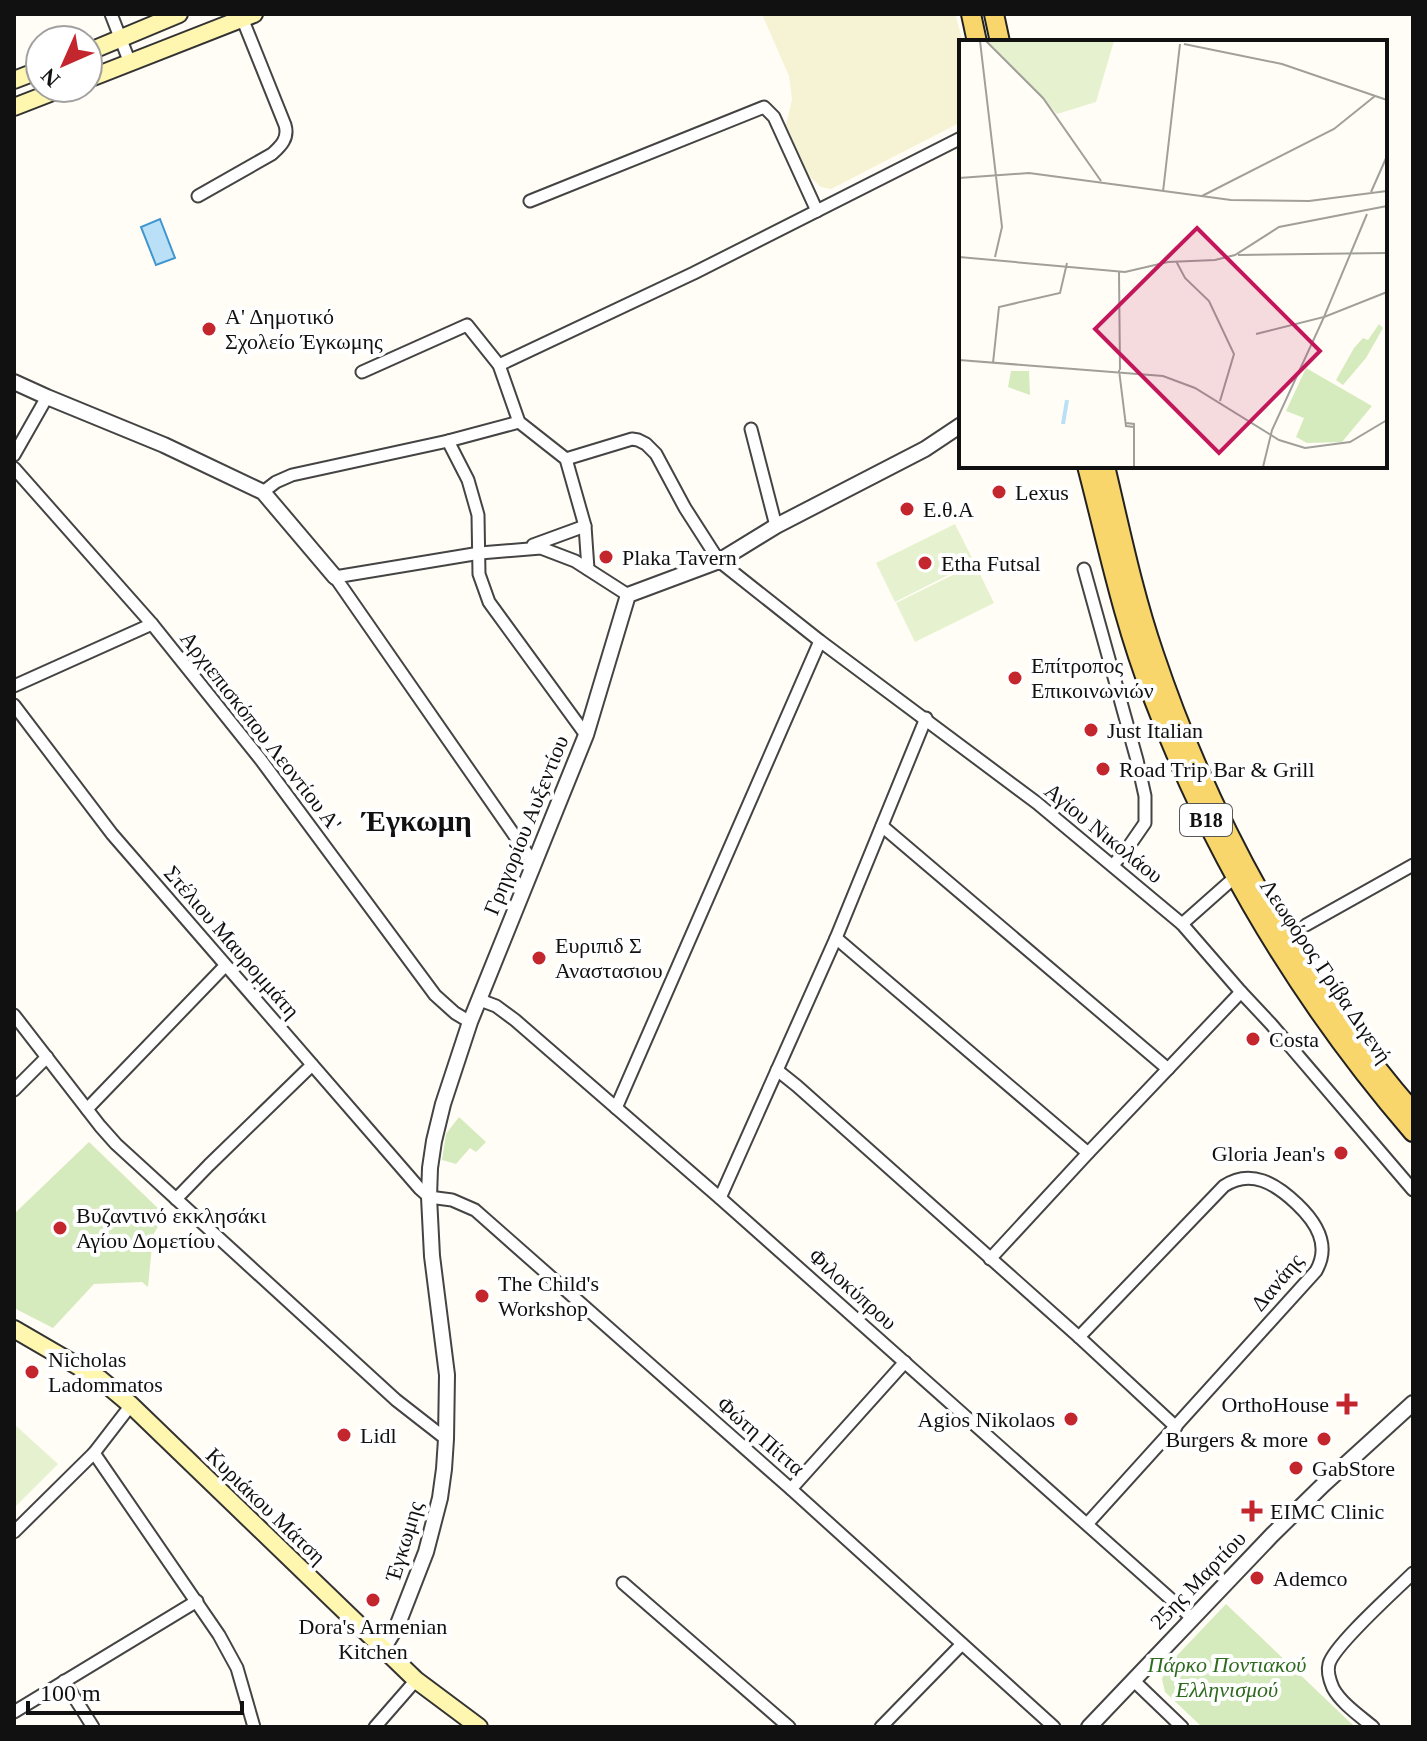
<svg xmlns="http://www.w3.org/2000/svg" width="1427" height="1741" font-family="'Times New Roman',serif">
  <rect width="100%" height="100%" fill="#fffdf5"/>
  <polygon fill="#f6f3d4" points="762,14 955,14 963,42 961,42 961,122 831,189 821,187 809,176 786,125 792,99 789,76"/>
  <g fill="#d5ebbd">
    <polygon points="459,1117 486,1142 476,1152 470,1148 456,1164 442,1160 446,1134"/>
    <polygon points="89,1142 165,1215 153,1235 148,1287 142,1282 94,1284 53,1328 14,1308 14,1214"/>
    <polygon points="1226,1604 1355,1727 1202,1727 1165,1692 1162,1679 1167,1666"/>
  </g>
  <g fill="#e6f2cf">
    <polygon points="955,524 974,562 895,602 876,563"/>
    <polygon points="975,564 994,603 915,642 896,603"/>
    <polygon points="14,1424 58,1464 14,1508"/>
  </g>
  <polygon fill="#b9e0f7" stroke="#3f96cf" stroke-width="2" points="160,219 175,258 156,265 141,227"/>
  <g fill="none" stroke-linecap="round" stroke-linejoin="round">
    <g stroke="#444" stroke-width="15">
      <g id="minor">
        <polyline points="111,14 130,63"/>
        <path d="M 198,196 L 272,154 C 281,146 289,138 285,125 L 242,18"/>
        <polyline points="530,201 764,107 774,117 817,211"/>
        <polyline points="499,365 694,273 961,138"/>
        <polyline points="362,372 467,325 499,365 519,422 566,459 585,526 588,569"/>
        <polyline points="751,429 776,526"/>
        <polyline points="448,441 468,480 478,515 479,574 489,602 586,735"/>
        <polyline points="14,455 47,397"/>
        <polyline points="566,459 632,439 638,440 646,444 656,454 685,508 719,561 820,641 1037,803 1182,924 1241,992 1271,1024 1413,1190"/>
        <polyline points="14,468 152,624 261,760 435,995 455,1013 470,1022"/>
        <polyline points="263,492 276,482 292,475 448,441 519,422"/>
        <polyline points="533,545 585,526"/>
        <polyline points="1084,569 1137,760 1145,796 1145,823 1127,849 1113,865"/>
        <polyline points="14,686 152,624"/>
        <polyline points="14,705 112,834 420,1189 429,1197 452,1200 475,1210 791,1489 1054,1727"/>
        <polyline points="882,826 1168,1069"/>
        <polyline points="533,862 335,577 480,553 541,548 575,561 628,595"/>
        <polyline points="1182,924 1235,877"/>
        <polyline points="1306,925 1413,865"/>
        <polyline points="836,938 1088,1153"/>
        <polyline points="480,1000 496,1006 515,1020 720,1198 1192,1618"/>
        <polyline points="14,1015 100,1126 116,1144 396,1400 446,1439"/>
        <polyline points="777,1070 797,1086 1079,1337 1176,1427"/>
        <polyline points="14,1090 47,1057"/>
        <polyline points="616,1108 820,641"/>
        <polyline points="87,1109 225,966"/>
        <polyline points="720,1198 836,938 926,718"/>
        <polyline points="176,1199 209,1165 312,1065"/>
        <polyline points="990,1259 1088,1153 1241,992"/>
        <path d="M 1079,1337 L 1224,1186 C 1251,1168 1276,1184 1297,1204 C 1316,1222 1331,1245 1316,1271 L 1088,1523"/>
        <polyline points="94,1453 219,1635 237,1668 254,1727"/>
        <polyline points="791,1489 905,1362"/>
        <polyline points="14,1532 94,1453 131,1405"/>
        <polyline points="623,1583 789,1727"/>
        <polyline points="1133,1680 1182,1727"/>
        <polyline points="64,1681 93,1727"/>
        <polyline points="14,1712 197,1601"/>
        <polyline points="375,1727 416,1680"/>
        <polyline points="881,1727 962,1644"/>
        <path d="M 1373,1727 C 1360,1716 1341,1703 1333,1688 C 1330,1681 1327,1671 1329,1664 C 1334,1645 1396,1590 1413,1573"/>
      </g>
    </g>
    <g stroke="#444" stroke-width="18">
      <g id="tertiary">
        <polyline points="14,382 47,397 164,445 263,492 335,577"/>
        <polyline points="383,1649 398,1624 426,1552 440,1498 444,1469 446,1439 447,1375 432,1256 429,1197 430,1168 434,1141 443,1104 470,1022 586,735 628,595 719,561 776,526 925,449 961,425"/>
        <polyline points="1089,1727 1272,1535 1324,1484 1413,1403"/>
      </g>
    </g>
    <g stroke="#333" stroke-width="20">
      <g id="secondary">
        <polyline points="88,52 179,14"/>
        <polyline points="88,79 254,14"/>
        <polyline points="14,80 40,70"/>
        <polyline points="14,107 63,88"/>
        <polyline points="14,1329 100,1379 131,1405 416,1680 479,1727"/>
      </g>
    </g>
    <g stroke="#222" stroke-width="22">
      <g id="primary">
        <polyline points="971,14 977,42"/>
        <polyline points="994,14 1000,42"/>
        <path d="M 1087,466 C 1107,542 1123,621 1152,695 C 1213,855 1301,1002 1413,1132"/>
        <path d="M 1105,466 C 1120,529 1133,593 1154,654 C 1210,821 1298,979 1413,1112"/>
      </g>
    </g>
    <use href="#minor" stroke="#fff" stroke-width="11"/>
    <use href="#tertiary" stroke="#fff" stroke-width="14"/>
    <use href="#secondary" stroke="#fff6b0" stroke-width="16"/>
    <use href="#primary" stroke="#f9d66b" stroke-width="18"/>
  </g>
  <g fill="#c4262e" stroke="#fff" stroke-width="3">
    <circle cx="209" cy="329" r="8"/>
    <circle cx="999" cy="492" r="8"/>
    <circle cx="907" cy="509" r="8"/>
    <circle cx="606" cy="557" r="8"/>
    <circle cx="925" cy="563" r="8"/>
    <circle cx="1015" cy="678" r="8"/>
    <circle cx="1091" cy="730" r="8"/>
    <circle cx="1103" cy="769" r="8"/>
    <circle cx="539" cy="958" r="8"/>
    <circle cx="1253" cy="1039" r="8"/>
    <circle cx="1341" cy="1153" r="8"/>
    <circle cx="60" cy="1228" r="8"/>
    <circle cx="482" cy="1296" r="8"/>
    <circle cx="32" cy="1372" r="8"/>
    <path d="M1343 1392h8v8h8v8h-8v8h-8v-8h-8v-8h8z"/>
    <circle cx="1071" cy="1419" r="8"/>
    <circle cx="344" cy="1435" r="8"/>
    <circle cx="1324" cy="1439" r="8"/>
    <circle cx="1296" cy="1468" r="8"/>
    <path d="M1248 1499h8v8h8v8h-8v8h-8v-8h-8v-8h8z"/>
    <circle cx="1257" cy="1578" r="8"/>
    <circle cx="373" cy="1600" r="8"/>
  </g>
  <g text-anchor="middle" dominant-baseline="central" stroke-width="8" stroke-linejoin="round" paint-order="stroke">
    <rect fill="#fff" stroke="#585858" stroke-width="2" x="1180" y="804" width="52" height="32" rx="6"/>
    <g font-size="20" font-weight="bold" fill="#111">
      <text x="1206" y="820">B18</text>
    </g>
    <g font-size="22" fill="#111" stroke="#fff" text-anchor="start">
      <text x="225" y="316">Α' Δημοτικό<tspan x="225" dy="25">Σχολείο Έγκωμης</tspan></text>
      <text x="1015" y="492">Lexus</text>
      <text x="923" y="509">Ε.θ.Α</text>
      <text x="622" y="557">Plaka Tavern</text>
      <text x="941" y="563">Etha Futsal</text>
      <text x="1031" y="665">Επίτροπος<tspan x="1031" dy="25">Επικοινωνιών</tspan></text>
      <text x="1107" y="730">Just Italian</text>
      <text x="1119" y="769">Road Trip Bar &amp; Grill</text>
      <text x="555" y="945">Ευριπιδ Σ<tspan x="555" dy="25">Αναστασιου</tspan></text>
      <text x="1269" y="1039">Costa</text>
      <text x="1325" y="1153" text-anchor="end">Gloria Jean's</text>
      <text x="76" y="1215">Βυζαντινό εκκλησάκι<tspan x="76" dy="25">Αγίου Δομετίου</tspan></text>
      <text x="498" y="1283">The Child's<tspan x="498" dy="25">Workshop</tspan></text>
      <text x="48" y="1359">Nicholas<tspan x="48" dy="25">Ladommatos</tspan></text>
      <text x="1329" y="1404" text-anchor="end">OrthoHouse</text>
      <text x="1055" y="1419" text-anchor="end">Agios Nikolaos</text>
      <text x="360" y="1435">Lidl</text>
      <text x="1308" y="1439" text-anchor="end">Burgers &amp; more</text>
      <text x="1312" y="1468">GabStore</text>
      <text x="1270" y="1511">EIMC Clinic</text>
      <text x="1273" y="1578">Ademco</text>
      <text x="373" y="1626" text-anchor="middle">Dora's Armenian<tspan x="373" dy="25">Kitchen</tspan></text>
    </g>
    <g font-size="22" fill="#111" stroke="#fff">
      <text transform="translate(261 731) rotate(52)">Αρχιεπισκόπου Λεοντίου Α'</text>
      <text transform="translate(526 825) rotate(-68)">Γρηγορίου Αυξεντίου</text>
      <text transform="translate(1104 833) rotate(39)">Αγίου Νικολάου</text>
      <text transform="translate(232 942) rotate(49)">Στέλιου Μαυρομμάτη</text>
      <text transform="translate(1326 971) rotate(56)">Λεωφόρος Γρίβα Διγενή</text>
      <text transform="translate(1277 1282) rotate(-50)">Δανάης</text>
      <text transform="translate(853 1289) rotate(42)">Φιλοκύπρου</text>
      <text transform="translate(761 1436) rotate(41)">Φώτη Πίττα</text>
      <text transform="translate(266 1506) rotate(44)">Κυριάκου Μάτση</text>
      <text transform="translate(404 1541) rotate(-73)">Έγκωμης</text>
      <text transform="translate(1198 1580) rotate(-46)">25ης Μαρτίου</text>
    </g>
    <g font-size="22" font-style="italic" fill="#2f6b1f" stroke="#fff">
      <text x="1227" y="1664">Πάρκο Ποντιακού<tspan x="1227" dy="25">Ελληνισμού</tspan></text>
    </g>
    <g font-size="30" font-weight="bold" fill="#111" stroke="#fff">
      <text x="417" y="820">Έγκωμη</text>
    </g>
  </g>
  <g transform="translate(959 40)">
    <rect width="428" height="428" fill="#fffdf5"/>
    <path d="M 420,284 L 424,288 L 407,318 L 384,345 L 377,340 L 395,308 L 404,298 L 409,300 ZM 347,328 L 413,366 L 383,402 L 348,403 L 337,397 L 345,378 L 327,371 ZM 52,331 L 70,331 L 71,355 L 49,347 Z" fill="#d5ebbd"/>
    <path d="M 28,1 L 155,1 L 137,62 L 98,74 Z" fill="#e6f2cf"/>
    <path fill="none" stroke="#b9e0f7" stroke-width="4" d="M 104,384 L 108,360"/>
    <path fill="none" stroke="#a09f9a" stroke-width="2" d="M 21,1 L 43,187 L 36,217M 27,1 L 84,58 L 142,141M 225,4 L 323,24 L 428,60M 0,138 L 70,133 L 272,160 L 350,161 L 428,151M 204,152 L 221,4M 412,152 L 428,116M 243,156 L 375,89 L 416,56M 279,215 L 428,213M 0,217 L 166,232 L 209,222 L 256,220 L 276,215 L 320,187 L 428,166M 217,221 L 226,238 L 250,261 L 275,314 L 261,361M 160,232 L 161,330M 297,294 L 365,277 L 408,174M 0,320 L 204,336 L 236,348 L 320,400 L 346,408 L 391,402 L 428,380M 34,323 L 40,267 L 101,253 L 108,223M 160,330 L 167,386 L 175,387M 167,383 L 175,384 L 175,427M 304,427 L 313,390 L 365,277 L 428,252"/>
    <path fill="#c2185b" fill-opacity="0.15" stroke="#c2185b" stroke-width="4" d="M 238,188 L 361,311 L 260,413 L 136,289 Z"/>
    <rect width="428" height="428" fill="none" stroke="#111" stroke-width="4"/>
  </g>
  <rect width="1427" height="1741" fill="none" stroke="#111111" stroke-width="32"/>
  <g transform="translate(64 64) rotate(225)"><circle r="38" fill="#ffffff" stroke="#a0a0a0" stroke-width="2"/>
  <path d="M0-6L14 30L0 20L-14 30Z" fill="#c4262e"/>
  <text y="-12" font-size="22" font-weight="bold" text-anchor="middle" fill="#111111">N</text>
  </g>
  <path d="M28 1701v12h214v-12" fill="none" stroke="#111111" stroke-width="4"/>
  <text x="40" y="1701" font-size="24" fill="#111111" stroke="#ffffff" stroke-width="6" paint-order="stroke">100 m</text>
</svg>
